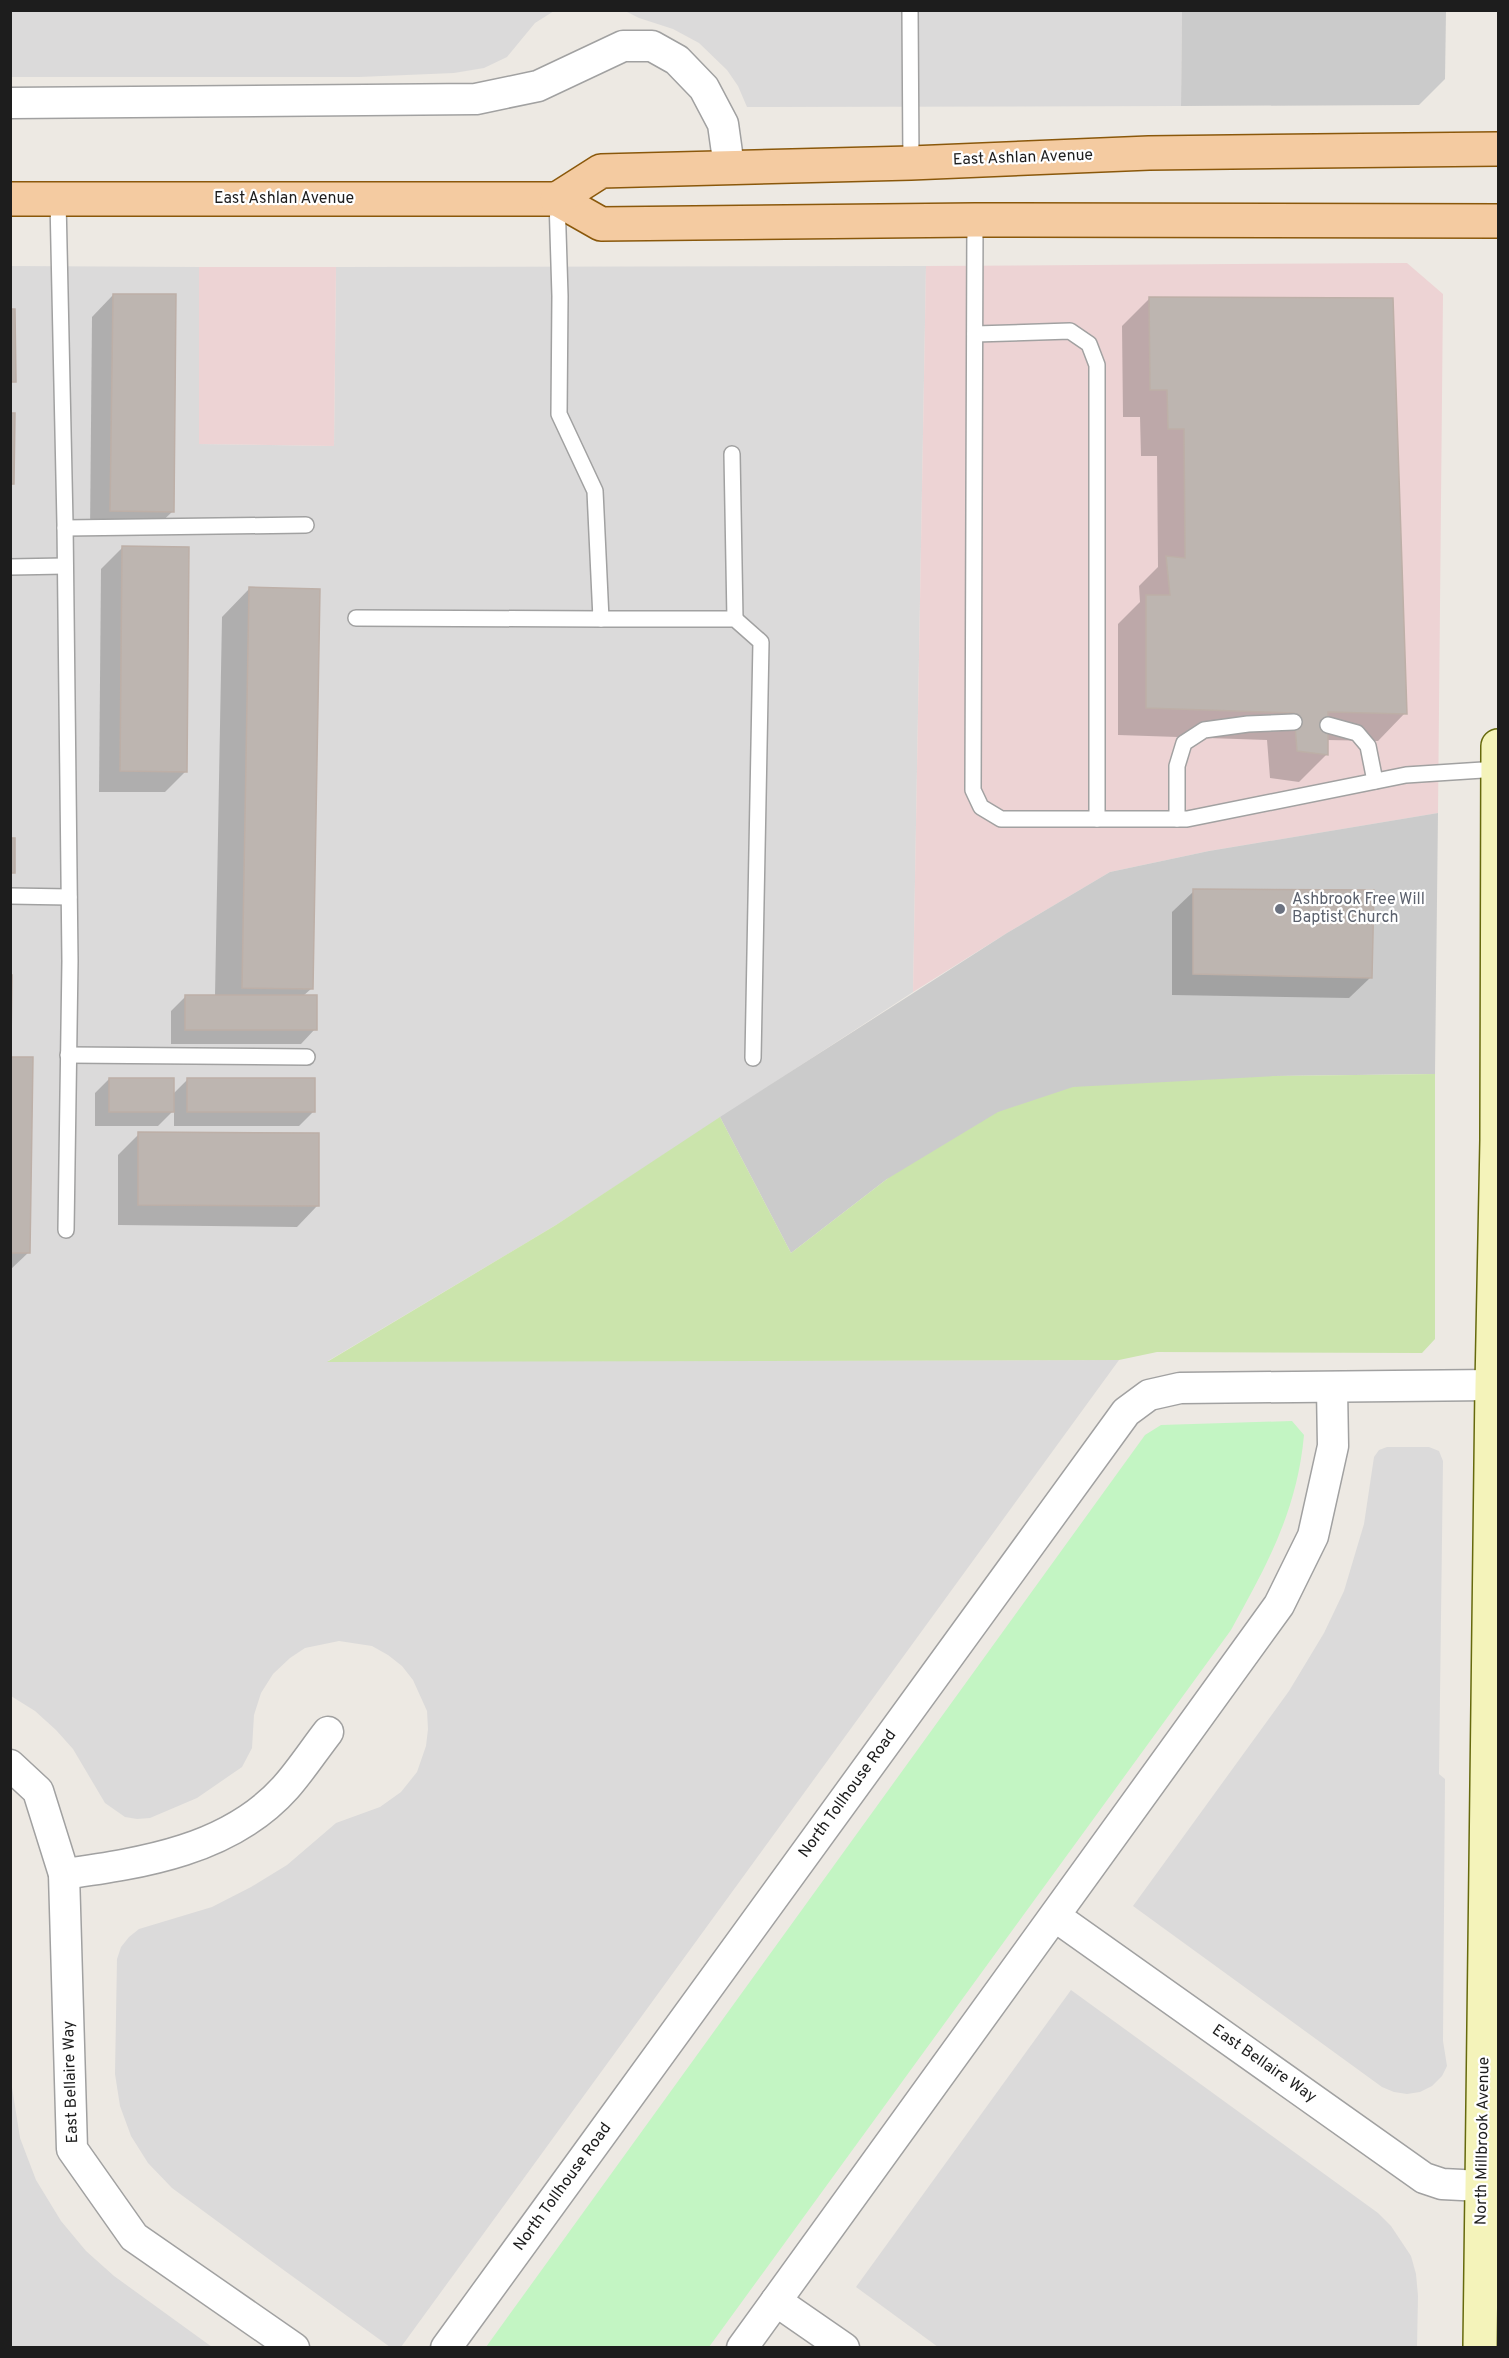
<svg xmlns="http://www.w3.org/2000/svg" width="1509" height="2358" font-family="Overpass,sans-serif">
  <rect width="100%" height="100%" fill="#ede9e3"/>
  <g fill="#dbdada">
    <polygon points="10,11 11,10 554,11 535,23 507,57 484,68 454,73 359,77 11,77"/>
    <polygon points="625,11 1182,11 1181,106 747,107 738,86 727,70 699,43 673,29 639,18"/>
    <polygon points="10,266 199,267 199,444 334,446 336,267 926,266 913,992 556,1225 328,1361 1119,1360 401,2347 390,2347 285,2271 172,2188 148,2163 131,2136 120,2106 115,2074 117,1959 121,1947 129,1937 139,1929 212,1907 251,1887 287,1865 336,1823 380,1807 401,1792 417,1772 426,1746 428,1729 427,1711 413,1680 402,1666 388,1655 372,1646 339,1641 305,1648 290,1658 273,1674 261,1693 254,1715 252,1748 242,1767 197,1798 150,1818 137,1819 125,1817 105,1803 73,1749 56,1730 35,1711 11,1696"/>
    <polygon points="1387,1447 1429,1447 1439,1451 1443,1461 1439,1774 1445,1779 1443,2041 1447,2066 1442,2076 1432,2086 1420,2092 1407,2094 1394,2092 1382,2087 1133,1906 1289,1691 1324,1633 1344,1591 1364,1524 1374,1457 1379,1450"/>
    <polygon points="1071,1990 1378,2213 1391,2226 1411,2256 1416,2274 1418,2296 1417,2347 938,2347 856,2287"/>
    <polygon points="11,2081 20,2138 36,2180 61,2221 86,2251 114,2276 212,2347 11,2347"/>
  </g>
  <g fill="#edd3d4">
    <polygon points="1407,263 1443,294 1438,813 1209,851 1110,872 1007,933 913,992 926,266"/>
    <polygon points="199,267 336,267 334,446 199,444"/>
  </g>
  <g fill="#cbcbcb">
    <polygon points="1182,11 1446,11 1445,79 1419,105 1181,106"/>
    <polygon points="1438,813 1435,1074 1275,1076 887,1179 791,1253 720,1117 1007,933 1110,872 1209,851"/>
  </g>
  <polygon fill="#cbe4ac" points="1435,1074 1435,1339 1422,1353 1157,1352 1119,1360 327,1362 556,1225 720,1117 791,1253 887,1179 998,1112 1073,1087 1275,1076"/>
  <path fill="#c3f5c3" d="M 1292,1421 L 1304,1435 C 1297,1511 1267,1565 1231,1630 L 709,2347 L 486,2347 L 1145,1435 L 1161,1425 Z"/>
  <g fill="#0003">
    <polygon points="113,295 173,511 151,532 90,532 92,317"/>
    <polygon points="1150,298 1405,713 1378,741 1327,740 1327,754 1299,782 1270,778 1267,740 1118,735 1118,624 1140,602 1139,586 1158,567 1157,456 1141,456 1140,417 1123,417 1122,326"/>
    <polygon points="122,548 186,771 165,792 99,792 101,569"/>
    <polygon points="249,589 311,989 303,996 315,1029 301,1044 171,1044 171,1011 186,996 215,996 222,617"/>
    <polygon points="1194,891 1371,977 1349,998 1172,995 1172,912"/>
    <polygon points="10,1058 29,1252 10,1270"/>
    <polygon points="109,1079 173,1094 188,1079 313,1112 299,1126 174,1126 174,1110 158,1126 95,1126 95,1093"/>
    <polygon points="139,1134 318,1205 297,1227 118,1225 118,1155"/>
  </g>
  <g fill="#bdb5b0" stroke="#bdafa7" stroke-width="1.5">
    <polygon points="113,294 176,294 174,512 110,511"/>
    <polygon points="1149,297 1393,298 1407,714 1328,712 1328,755 1297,751 1294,713 1146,708 1146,595 1170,595 1166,556 1185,558 1184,429 1168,429 1167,390 1150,390"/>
    <polygon points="10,309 15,309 16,382 10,382"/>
    <polygon points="10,413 15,413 14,484 10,484"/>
    <polygon points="122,546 189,547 187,772 120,771"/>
    <polygon points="249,587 320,589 313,989 242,988"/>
    <rect x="10" y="838" width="5" height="35"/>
    <polygon points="1193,889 1374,890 1372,978 1193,974"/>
    <polygon points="10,975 12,975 11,1043 10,1043"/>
    <rect x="185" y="995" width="132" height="35"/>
    <polygon points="10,1057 33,1057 30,1253 10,1253"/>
    <rect x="109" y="1078" width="65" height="34"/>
    <rect x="187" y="1078" width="128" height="34"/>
    <polygon points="138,1132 319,1133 319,1206 138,1205"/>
  </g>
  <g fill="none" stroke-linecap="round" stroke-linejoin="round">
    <g stroke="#a1a1a1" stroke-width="18">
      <g id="lane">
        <polyline points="910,10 911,163"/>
        <polyline points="58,200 65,524 70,961 66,1230"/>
        <polyline points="975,220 973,790 981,807 1001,819 1187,819 1406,775 1498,769"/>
        <polyline points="975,334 1070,331 1089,344 1097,365 1097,819"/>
        <polyline points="732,454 735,619"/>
        <polyline points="65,528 306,525"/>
        <polyline points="10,567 65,566"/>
        <polyline points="356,618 601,619 595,491 559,414 560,296 557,199"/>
        <polyline points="601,619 735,619 761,642 753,1058"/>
        <polyline points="1328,725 1357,733 1368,746 1375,781"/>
        <polyline points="1177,819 1177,766 1184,743 1204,730 1248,724 1294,722"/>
        <polyline points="10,896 69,897"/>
        <polyline points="68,1055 307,1057"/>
      </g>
    </g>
    <g stroke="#a1a1a1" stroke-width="33">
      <g id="street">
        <polyline points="10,103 476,99 538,86 623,46 652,46 677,60 704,88 723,124 729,167"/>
        <polyline points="10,1765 38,1791 64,1874 72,2149 134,2237 294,2348"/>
        <path d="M 64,1874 C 143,1863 230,1850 286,1787 C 301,1770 314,1750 328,1732"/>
        <polyline points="1056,1917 1424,2178 1442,2184 1482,2186"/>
        <polyline points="776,2301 844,2348"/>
        <polyline points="446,2348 1126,1412 1149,1395 1180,1388 1492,1385"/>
        <polyline points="742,2348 1279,1605 1313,1536 1333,1446 1332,1388"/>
      </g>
    </g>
    <g stroke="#666a0d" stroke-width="36">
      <polyline id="secondary" points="1480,2348 1492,1385 1497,1140 1498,746"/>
    </g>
    <g stroke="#8a580b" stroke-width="36">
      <g id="primary">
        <polyline points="10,199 557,199 601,224 975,220 1498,221"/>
        <polyline points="557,199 601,171 911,163 1149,153 1498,149"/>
      </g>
    </g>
    <use href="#lane" stroke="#fff" stroke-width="15"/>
    <use href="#street" stroke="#fff" stroke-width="30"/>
    <use href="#secondary" stroke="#f4f3ba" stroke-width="33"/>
    <use href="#primary" stroke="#f4cba1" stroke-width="33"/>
  </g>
  <circle fill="#6b7280" stroke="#fff" stroke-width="2" cx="1280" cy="909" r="6"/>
  <g text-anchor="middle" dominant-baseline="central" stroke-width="4.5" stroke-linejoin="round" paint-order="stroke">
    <g font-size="16" fill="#1d1d1d" stroke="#fff">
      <text transform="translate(1023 158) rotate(-2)">East Ashlan Avenue</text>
      <text x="284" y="199">East Ashlan Avenue</text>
      <text transform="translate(848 1794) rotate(-54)">North Tollhouse Road</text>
      <text transform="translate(1264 2064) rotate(35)">East Bellaire Way</text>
      <text transform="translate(71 2082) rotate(-92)">East Bellaire Way</text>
      <text transform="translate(1483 2141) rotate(-89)">North Millbrook Avenue</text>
      <text transform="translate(563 2187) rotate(-54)">North Tollhouse Road</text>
    </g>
    <g font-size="16" fill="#5b616d" stroke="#fff" text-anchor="start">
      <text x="1292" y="900">Ashbrook Free Will<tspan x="1292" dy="18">Baptist Church</tspan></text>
    </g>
  </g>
  <rect width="1509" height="2358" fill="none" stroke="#1d1d1d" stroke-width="24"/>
</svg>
